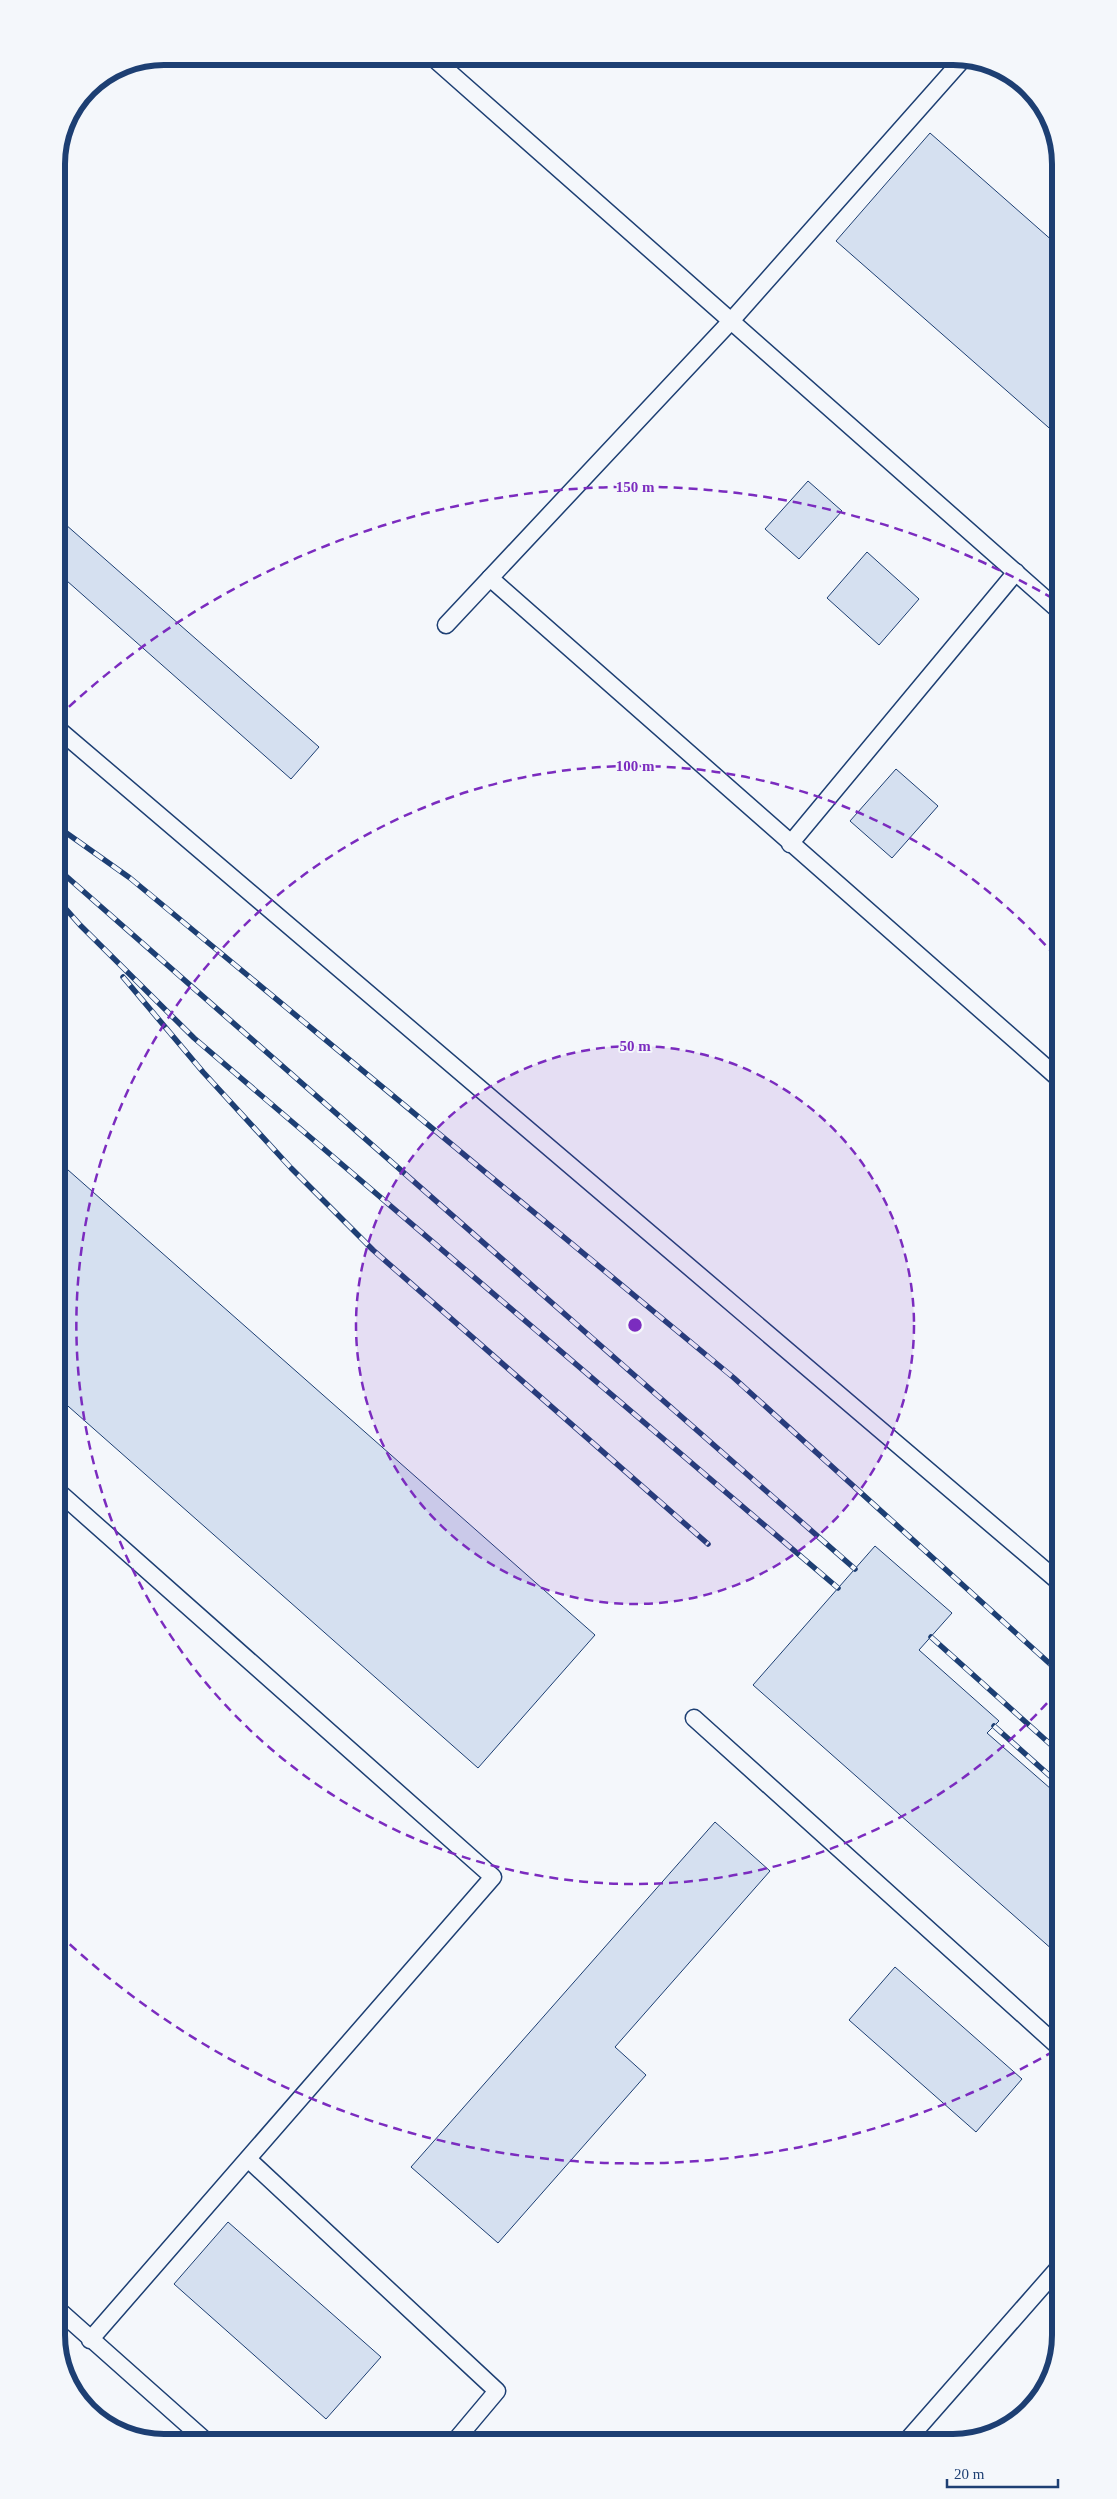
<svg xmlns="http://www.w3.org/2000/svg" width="1117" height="2499" font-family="'Times New Roman',serif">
  <rect width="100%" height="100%" fill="#f4f7fb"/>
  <g fill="#d5e0f0" stroke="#1d3f73">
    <polygon points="930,133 1055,243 1056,434 836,241"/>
    <polygon points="808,481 842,511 799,559 765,529"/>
    <polygon points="57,517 319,747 291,779 58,573"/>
    <polygon points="867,552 919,599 879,645 827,598"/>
    <polygon points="896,769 938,806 892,858 850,821"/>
    <polygon points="59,1162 595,1635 478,1768 60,1399"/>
    <polygon points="875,1546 952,1613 919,1650 999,1721 987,1733 1059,1796 1060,1944 1054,1951 753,1685"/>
    <polygon points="715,1822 770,1871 615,2047 646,2075 498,2243 411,2167"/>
    <polygon points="895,1967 1022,2079 976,2132 849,2020"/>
    <polygon points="228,2222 381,2357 326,2419 174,2284"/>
  </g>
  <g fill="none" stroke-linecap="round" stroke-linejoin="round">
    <g stroke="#1d3f73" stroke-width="19">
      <g id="lane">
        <polyline points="431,56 1056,608"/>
        <polyline points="490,578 1057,1077"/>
        <polyline points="446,625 731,321 964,58"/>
        <polyline points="58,729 1059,1582"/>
        <polyline points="790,844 1016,572"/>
        <polyline points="60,1493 493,1877 90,2340"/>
        <polyline points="694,1718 1060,2048"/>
        <polyline points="248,2159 497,2391 455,2441"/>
        <polyline points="62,2313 207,2442"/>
        <polyline points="910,2437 1061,2265"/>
      </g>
    </g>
    <use href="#lane" stroke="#f4f7fb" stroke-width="16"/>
    <g stroke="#1d3f73" stroke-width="5.5">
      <g id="rail">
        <polyline points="58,827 130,878 734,1378 1059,1672"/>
        <polyline points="58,869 855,1569"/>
        <polyline points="58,900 80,925 194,1038 838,1588"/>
        <polyline points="123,977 203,1072 291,1168 373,1250 708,1544"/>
        <polyline points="931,1637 1059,1752"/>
        <polyline points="994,1726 1059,1784"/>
      </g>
    </g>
    <use href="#rail" stroke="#f4f7fb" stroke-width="4" stroke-dasharray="11" stroke-linecap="butt"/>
  </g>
  <circle cx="635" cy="1325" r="279" fill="#7b2cbf" fill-opacity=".12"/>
  <g fill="none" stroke="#7b2cbf" stroke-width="2.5" stroke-dasharray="9 6">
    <circle cx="635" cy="1325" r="279"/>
    <path d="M1057 1692A559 559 0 1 1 1057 958"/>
    <path d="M1054 2051A838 838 0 0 1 63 1938M58 717A838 838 0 0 1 1054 599"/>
  </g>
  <path d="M0 0H1117V2499H0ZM164 65H953A99 99 0 0 1 1052 164V2335A99 99 0 0 1 953 2434H164A99 99 0 0 1 65 2335V164A99 99 0 0 1 164 65Z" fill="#f4f7fb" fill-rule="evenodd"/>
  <path fill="none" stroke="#1d3f73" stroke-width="6" d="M164 65H953A99 99 0 0 1 1052 164V2335A99 99 0 0 1 953 2434H164A99 99 0 0 1 65 2335V164A99 99 0 0 1 164 65Z"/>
  <circle cx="635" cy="1325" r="8" fill="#7b2cbf" stroke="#f4f7fb" stroke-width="2.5"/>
  <g font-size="15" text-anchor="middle" font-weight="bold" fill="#7b2cbf" stroke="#f4f7fb" stroke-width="4" stroke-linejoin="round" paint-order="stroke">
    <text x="635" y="492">150 m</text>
    <text x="635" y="771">100 m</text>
    <text x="635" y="1051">50 m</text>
  </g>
  <path d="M947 2479v8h111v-8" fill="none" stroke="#1d3f73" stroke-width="2.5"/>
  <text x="954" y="2479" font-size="15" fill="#1d3f73" stroke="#f4f7fb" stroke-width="4" paint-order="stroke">20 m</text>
</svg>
